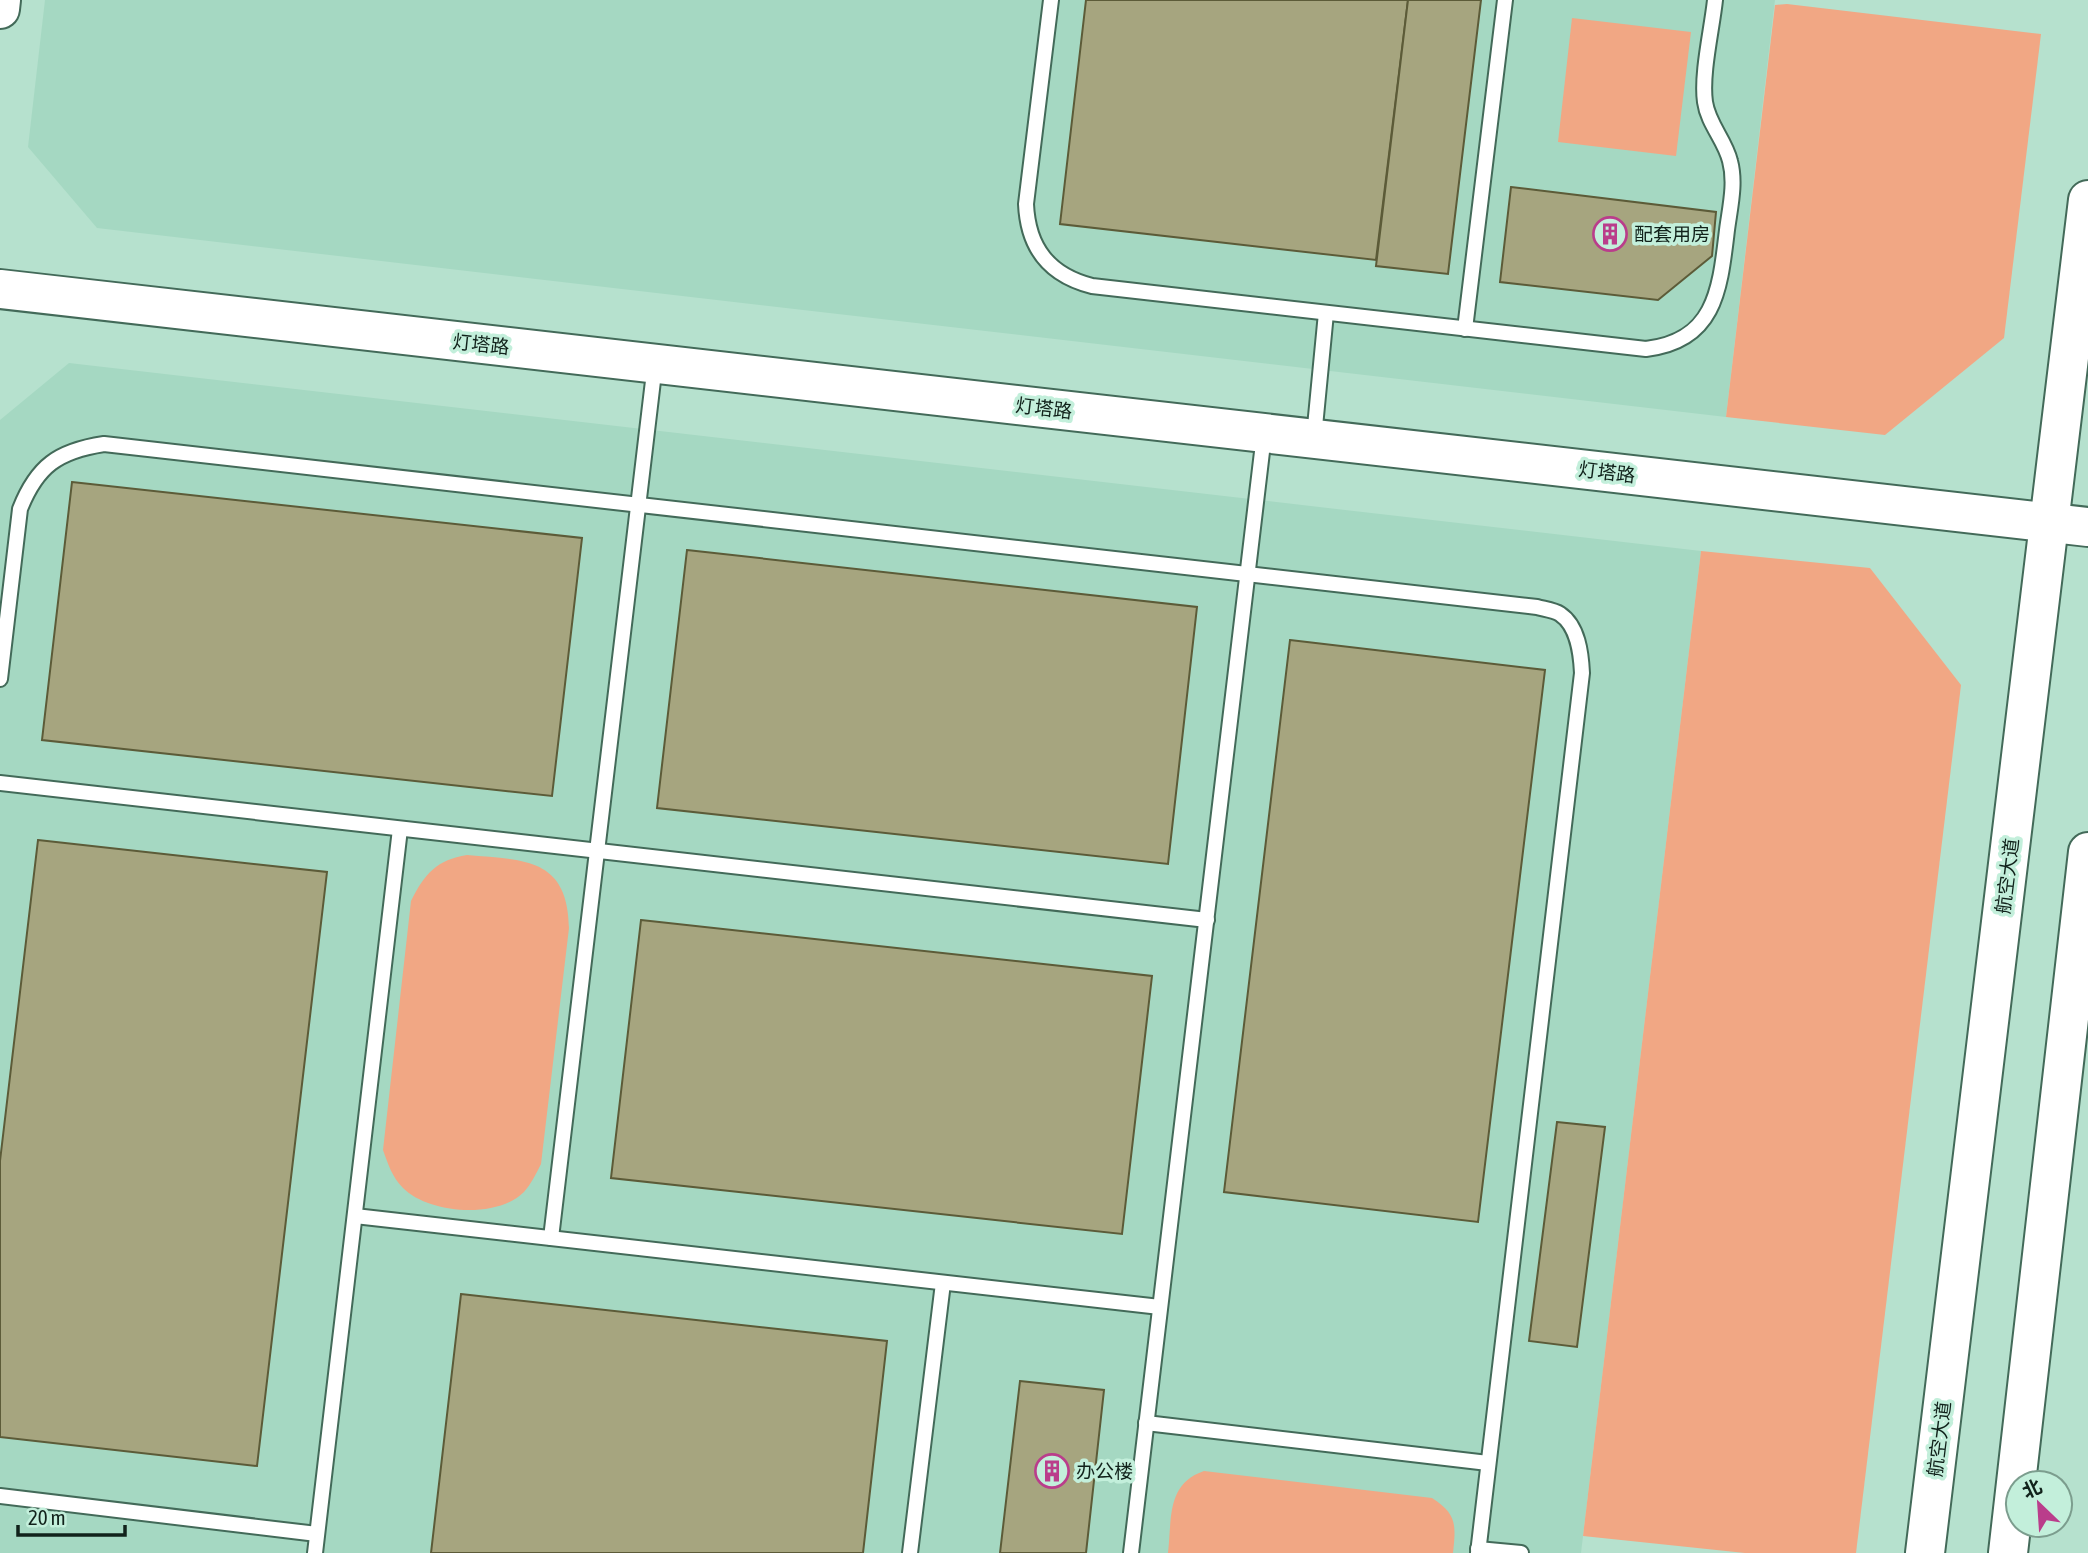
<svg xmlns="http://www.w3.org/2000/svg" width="2088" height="1553" font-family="'Asap Condensed','Noto Sans SC',sans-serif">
  <rect width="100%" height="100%" fill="#b6e1ce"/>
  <g fill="#a5d8c2">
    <polygon points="45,0 1775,0 1726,417 97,228 28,147"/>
    <polygon points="69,363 1701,551 1581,1553 0,1553 0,420"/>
  </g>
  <g fill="#f1a784">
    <polygon points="1787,4 2041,34 2004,338 1885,435 1726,417 1775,5"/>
    <polygon points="1572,18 1691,32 1676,156 1558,142"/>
    <polygon points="1701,551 1870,568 1961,685 1856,1553 1745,1553 1583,1536"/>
    <path d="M 467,855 C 523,860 568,857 569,928 L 541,1164 C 536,1174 531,1184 524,1192 C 497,1219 429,1214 403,1188 C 392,1177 388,1164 383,1150 L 411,901 C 425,873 437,860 467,855 Z"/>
    <path d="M 1204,1471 L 1432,1498 C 1457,1514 1456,1525 1453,1553 L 1168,1553 C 1172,1519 1166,1484 1204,1471 Z"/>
  </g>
  <g fill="#a6a57f" stroke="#5c5b38" stroke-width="2">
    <polygon points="1086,0 1408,0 1376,260 1060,224"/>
    <polygon points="1408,0 1481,0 1448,274 1376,266"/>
    <polygon points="1511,187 1716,212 1712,256 1658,300 1500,282"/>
    <polygon points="72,482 582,538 552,796 42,740"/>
    <polygon points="687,550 1197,607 1168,864 657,808"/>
    <polygon points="1290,640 1545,670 1478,1222 1224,1192"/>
    <polygon points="38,840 327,872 257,1466 0,1437 0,1161"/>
    <polygon points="641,920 1152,976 1122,1234 611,1178"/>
    <polygon points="1557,1122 1605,1127 1577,1347 1529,1341"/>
    <polygon points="461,1294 887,1341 863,1553 431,1553"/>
    <polygon points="1020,1381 1104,1390 1086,1553 1000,1553"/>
  </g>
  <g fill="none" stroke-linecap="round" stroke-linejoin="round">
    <g stroke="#436a59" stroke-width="18">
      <g id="lane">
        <path d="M 1051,0 L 1026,204 C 1028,248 1049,275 1092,286 L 1646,349 C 1716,341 1720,288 1727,230 C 1730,207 1736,183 1730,161 C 1725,140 1708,124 1705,102 C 1701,74 1712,29 1715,0"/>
        <polyline points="1465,329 1505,0"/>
        <polyline points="1314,437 1326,313"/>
        <path d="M 0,679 L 20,509 C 37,466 58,451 104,444 L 1537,607 C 1544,609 1554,610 1560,614 C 1578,626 1581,653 1582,673 L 1478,1553"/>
        <polyline points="0,783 1207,920"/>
        <polyline points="355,1216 1160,1307"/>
        <polyline points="551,1238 655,364"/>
        <polyline points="1146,1423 1488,1463"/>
        <polyline points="0,1496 317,1534"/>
        <polyline points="1478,1549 1521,1553"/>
        <polyline points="315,1553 400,829"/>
        <polyline points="910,1553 943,1283"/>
        <polyline points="1131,1553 1264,435"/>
      </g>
    </g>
    <g stroke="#436a59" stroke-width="42">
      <g id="secondary">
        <polyline points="0,9 1,0"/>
        <polyline points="0,289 2088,527"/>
        <polyline points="1925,1553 2088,200"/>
        <polyline points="2008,1553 2088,852"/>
      </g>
    </g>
    <use href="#lane" stroke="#fff" stroke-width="14"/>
    <use href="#secondary" stroke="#fff" stroke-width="38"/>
  </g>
  <defs>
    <g id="building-ring" transform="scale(1.75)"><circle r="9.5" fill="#c3efdb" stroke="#ba3d8b" stroke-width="1.5"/><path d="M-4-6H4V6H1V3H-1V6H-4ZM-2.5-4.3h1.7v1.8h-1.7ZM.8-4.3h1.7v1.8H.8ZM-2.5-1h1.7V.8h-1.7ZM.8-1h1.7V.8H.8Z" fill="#ba3d8b"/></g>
  </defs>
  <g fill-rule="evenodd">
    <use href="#building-ring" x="1610" y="234"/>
    <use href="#building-ring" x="1052" y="1471"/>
  </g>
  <g text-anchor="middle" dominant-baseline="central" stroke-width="7" stroke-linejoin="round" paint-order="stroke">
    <g font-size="19" fill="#11221b" stroke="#c3efdb" text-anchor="start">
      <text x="1634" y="234">配套用房</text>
      <text x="1076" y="1471">办公楼</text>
    </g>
    <g font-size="19" fill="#11221b" stroke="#c3efdb">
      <text transform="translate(481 344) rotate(6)">灯塔路</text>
      <text transform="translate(1044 408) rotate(7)">灯塔路</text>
      <text transform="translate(1607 472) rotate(7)">灯塔路</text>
      <text transform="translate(2007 876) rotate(-83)">航空大道</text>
      <text transform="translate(1939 1439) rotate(-83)">航空大道</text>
    </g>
  </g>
  <g transform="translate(2039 1504) rotate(335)"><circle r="33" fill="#c3efdb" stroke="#7c9d8e" stroke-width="2"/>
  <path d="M0-5L12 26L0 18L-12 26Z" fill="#ba3d8b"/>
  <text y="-10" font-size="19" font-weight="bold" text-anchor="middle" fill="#11221b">北</text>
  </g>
  <path d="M18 1525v10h107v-10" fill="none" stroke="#11221b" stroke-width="3.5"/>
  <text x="28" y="1525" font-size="21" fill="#11221b" stroke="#c3efdb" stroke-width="5" paint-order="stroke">20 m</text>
</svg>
